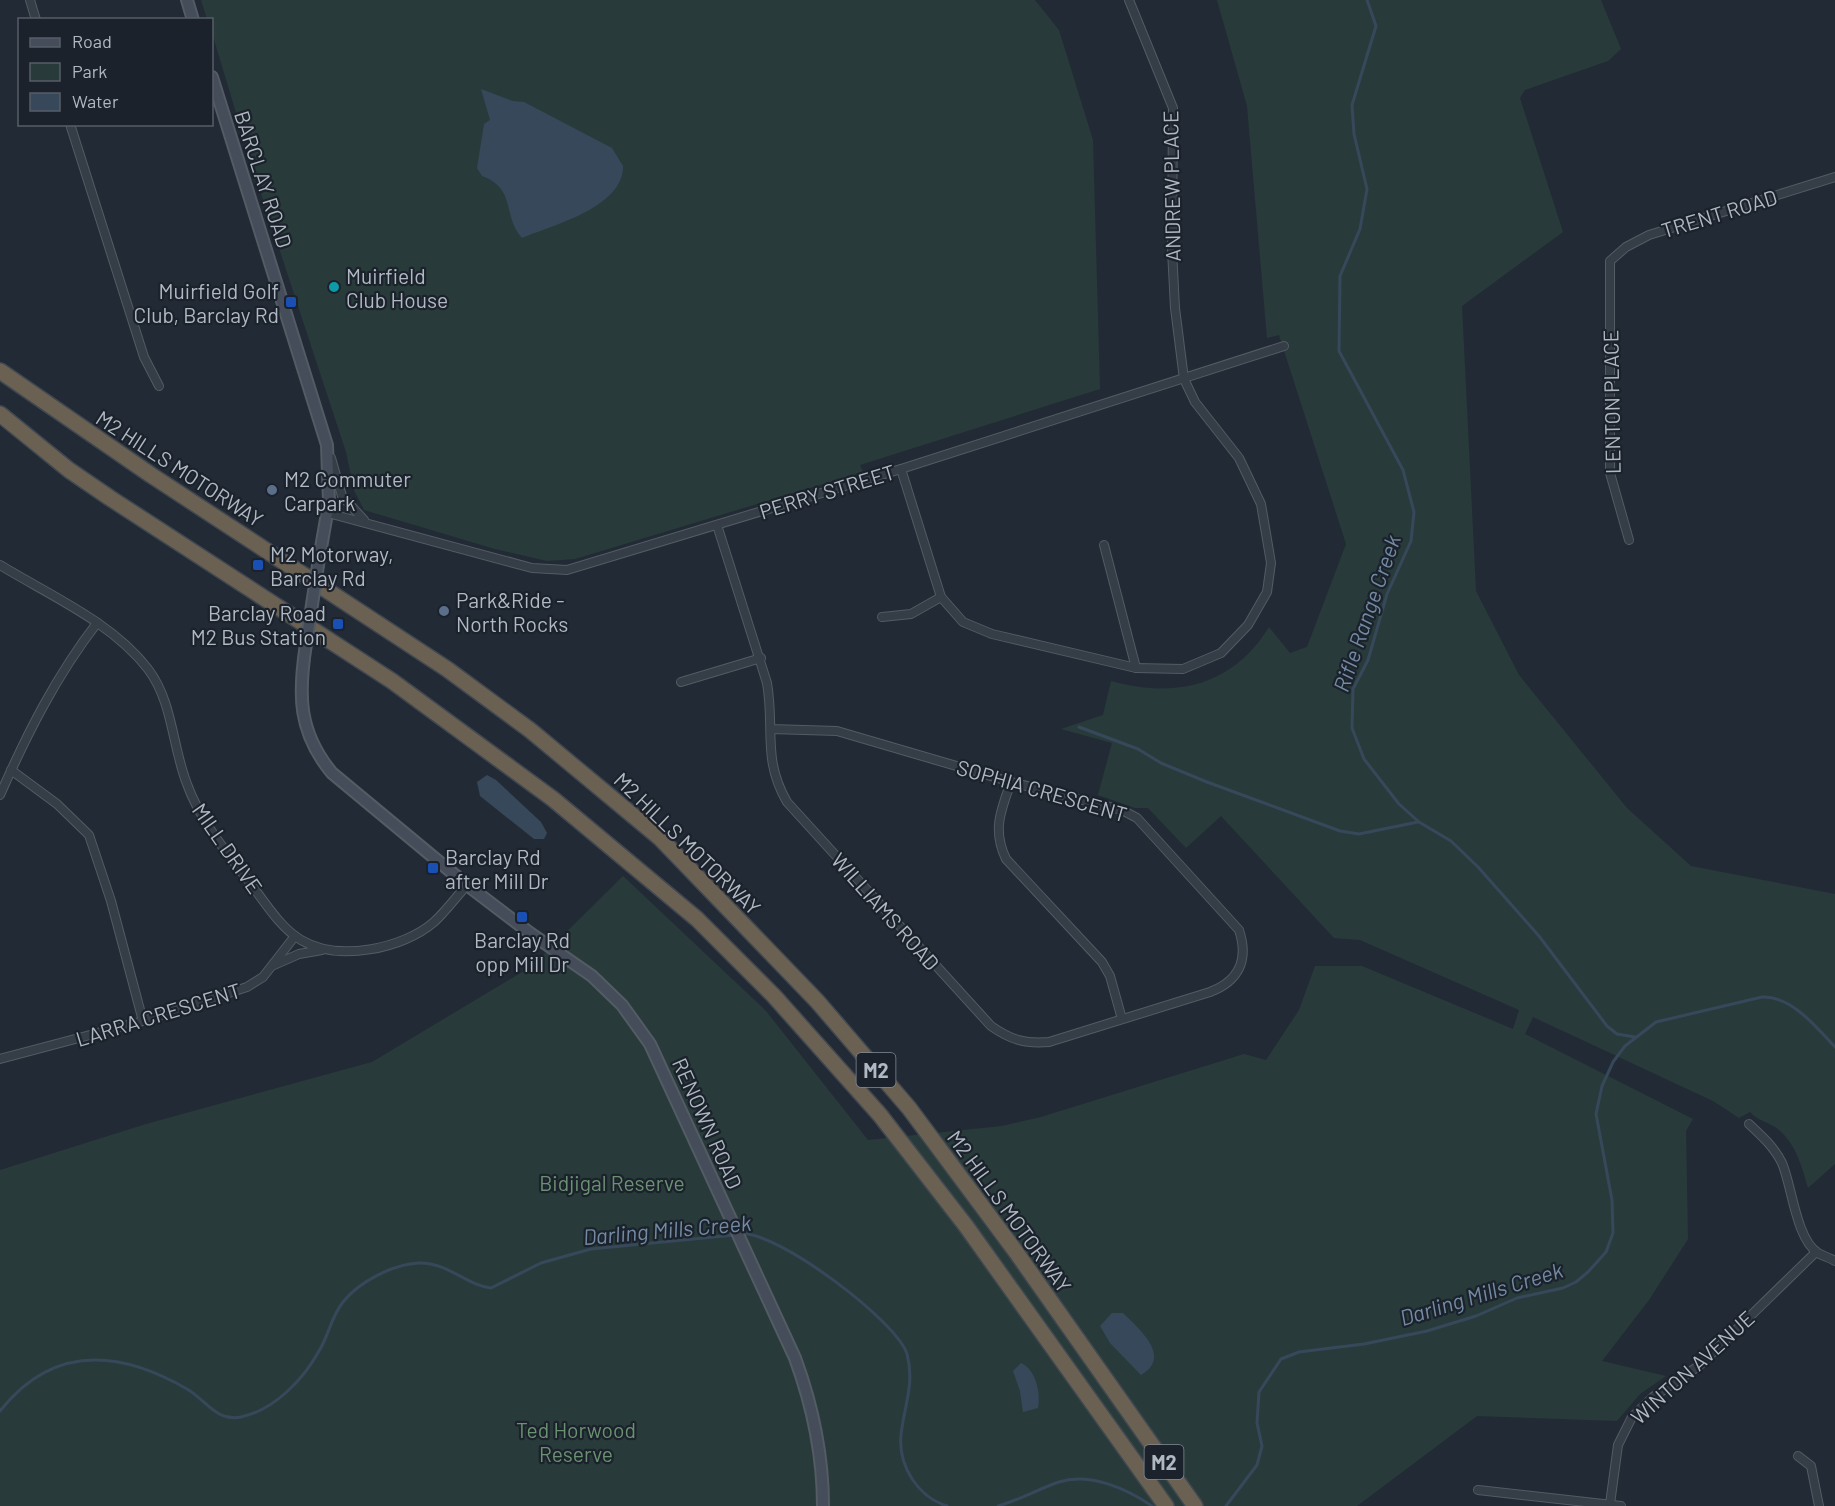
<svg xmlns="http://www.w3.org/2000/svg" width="1835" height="1506" font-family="Barlow,sans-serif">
  <rect width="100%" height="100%" fill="#222b35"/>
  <g fill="#283b3a">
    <polygon points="201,0 1035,0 1059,30 1093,140 1100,389 860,465 863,472 575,559 547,561 495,549 364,510 354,490 346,452 253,169 212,33 212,20 207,19"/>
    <path d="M 1217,0 L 1601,0 L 1621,49 L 1608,61 L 1525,90 L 1520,98 L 1563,232 L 1462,306 L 1476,591 L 1519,675 L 1627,808 L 1691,866 L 1835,894 L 1835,1164 L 1808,1188 C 1802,1167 1796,1144 1778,1129 C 1769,1122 1758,1121 1750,1112 L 1739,1118 L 1713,1101 L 1533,1017 L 1525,1034 L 1693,1119 L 1686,1131 L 1688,1239 L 1649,1300 L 1602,1361 L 1666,1376 L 1640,1394 L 1617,1421 L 1477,1416 L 1357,1506 L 0,1506 L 0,1170 L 146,1124 L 372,1062 L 532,966 L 623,876 L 766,1011 L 868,1140 L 1002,1126 L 1041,1117 L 1244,1054 L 1266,1060 L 1299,1010 L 1315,966 L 1362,966 L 1513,1029 L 1519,1010 L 1360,940 L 1334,938 L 1221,816 L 1186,848 L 1148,808 L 1135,808 L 1098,795 L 1112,743 L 1061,729 L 1103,715 L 1111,681 C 1175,699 1233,686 1269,627 L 1290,653 L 1307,647 L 1346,544 L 1279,335 L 1267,338 L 1247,106 Z"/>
  </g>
  <g fill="#37485b">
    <path d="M 481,89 L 513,101 L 524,102 L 612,148 L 623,166 C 624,207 554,225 522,238 C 502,216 517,189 482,176 L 477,168 L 484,124 L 490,120 Z"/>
    <polygon points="487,775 496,780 541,822 547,833 544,839 534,839 480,796 477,782"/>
    <path d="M 1112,1313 L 1123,1313 C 1139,1329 1173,1357 1141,1375 L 1110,1343 L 1100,1326 Z"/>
    <path d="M 1021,1363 C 1036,1370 1041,1393 1038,1408 L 1023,1412 L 1020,1391 L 1013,1371 Z"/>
  </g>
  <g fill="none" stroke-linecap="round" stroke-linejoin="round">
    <g stroke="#37485b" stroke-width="3">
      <polyline points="1367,0 1376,26 1352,105 1354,134 1367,189 1360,229 1340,276 1339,351 1403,470 1414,512 1411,541 1387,594 1368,660 1353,689 1352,728 1364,759 1399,804 1419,822 1451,841 1478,867 1539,936 1607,1026 1617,1034 1635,1037"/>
      <polyline points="1079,727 1138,749 1161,763 1207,782 1340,831 1359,834 1418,822"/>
      <path d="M 741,1234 C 776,1230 897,1321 907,1354 C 915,1384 904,1406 901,1435 C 898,1466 918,1497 947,1506"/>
      <path d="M 0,1411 C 52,1345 118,1349 187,1389 C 206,1400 216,1422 241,1417 C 274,1410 303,1380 319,1351 C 329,1335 331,1317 343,1302 C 359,1282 393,1264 419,1263 C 447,1262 468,1286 491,1288 L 541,1263 L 591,1249 L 734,1235"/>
      <path d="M 998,1506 C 1020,1500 1038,1489 1059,1482 C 1090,1472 1127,1489 1152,1506"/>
      <path d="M 1226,1506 L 1257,1465 L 1262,1446 L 1257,1423 L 1259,1392 L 1281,1359 L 1299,1352 L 1364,1344 L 1427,1331 L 1476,1316 L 1517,1298 L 1563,1288 L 1576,1282 L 1588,1272 L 1606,1252 L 1613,1233 L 1612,1200 L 1596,1114 L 1602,1086 L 1613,1062 L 1625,1046 L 1656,1022 L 1762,997 C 1792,996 1816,1027 1835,1047"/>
    </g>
    <g stroke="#535b64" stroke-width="10">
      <g id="minor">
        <polyline points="30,0 36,20"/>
        <polyline points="70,124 144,357 159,386"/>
        <polyline points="331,458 342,496 364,520"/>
        <polyline points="901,469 941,597 963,622 992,634 1136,668 1183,669 1221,653 1248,625 1267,592 1271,563 1261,504 1239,458 1195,402 1184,379 1175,308 1172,250 1173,108 1129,0"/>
        <polyline points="328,513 532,568 567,570 901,469 1284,346"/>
        <path d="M 717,525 L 767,683 C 775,729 762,759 787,802 L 991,1026 C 1011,1040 1025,1044 1049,1042 L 1210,992 C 1239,981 1249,960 1239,930 L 1137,818 L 1122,810 L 1011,782 L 837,731 L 771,729"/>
        <polyline points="1629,540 1610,473 1610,261 1626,247 1649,235 1835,177"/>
        <polyline points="1104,545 1136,668"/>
        <path d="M 0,565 C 49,595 112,622 148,669 C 173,702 172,746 187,784 C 200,820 224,849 247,879 C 263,899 279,927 301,940 C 338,962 403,949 434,922 C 446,911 456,897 467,885"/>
        <polyline points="882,617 911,614 941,597"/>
        <polyline points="681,682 761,658"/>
        <polyline points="11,770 57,804 89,835 111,901 143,1021"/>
        <path d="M 1011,782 C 1001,810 992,830 1006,859 L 1102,962 L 1110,976 L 1122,1019"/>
        <path d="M 0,795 C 27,734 56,676 97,623"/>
        <polyline points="274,965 299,954 322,950"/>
        <polyline points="0,1059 143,1021 247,987 263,977 295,936"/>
        <path d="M 1749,1124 C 1762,1136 1774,1147 1782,1163 C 1792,1186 1796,1239 1818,1253 C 1823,1256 1830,1258 1835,1261"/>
        <polyline points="1798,1456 1811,1466 1819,1506"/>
        <polyline points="1478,1490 1621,1506"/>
        <polyline points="1610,1504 1618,1445 1632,1417 1653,1397 1700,1365 1816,1252"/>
      </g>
    </g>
    <g stroke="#535b64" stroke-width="14">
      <g id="secondary">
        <polyline points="187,0 193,20"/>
        <polyline points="212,77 327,445 329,502 318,565"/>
        <path d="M 306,644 C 298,695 298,732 332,773 L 467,885 L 530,933 L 592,976 L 622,1005 L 650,1044 L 795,1358 C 813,1407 823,1454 823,1506"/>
      </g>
    </g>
    <g stroke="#404851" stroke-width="18">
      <g id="motorway">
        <polyline points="0,371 151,475 447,669 530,730 660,838 817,1001 909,1108 1016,1252 1195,1506"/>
        <polyline points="0,414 69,470 110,498 392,681 553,799 697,919 774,996 880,1115 966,1226 1166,1506"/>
      </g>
    </g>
    <use href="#minor" stroke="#353d46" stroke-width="8"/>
    <use href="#secondary" stroke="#444d59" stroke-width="10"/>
    <use href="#motorway" stroke="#6b6153" stroke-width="15"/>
    <g stroke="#535b64" stroke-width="14" stroke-linecap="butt">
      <polyline id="secondary-bridge" points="306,644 318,565"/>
    </g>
    <use href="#secondary-bridge" stroke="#444d59" stroke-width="10"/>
  </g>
  <circle fill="#0f9aa8" stroke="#1b222b" stroke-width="2" cx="334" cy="287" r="6"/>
  <g fill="#1a4fb4" stroke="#1b222b" stroke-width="2">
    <rect x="285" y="296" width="12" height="12" rx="3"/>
    <rect x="252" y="559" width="12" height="12" rx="3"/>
    <rect x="332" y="618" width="12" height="12" rx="3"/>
    <rect x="427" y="862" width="12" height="12" rx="3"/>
    <rect x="516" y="911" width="12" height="12" rx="3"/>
  </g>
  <g fill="#5c6f8a" stroke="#1b222b" stroke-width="2">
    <circle cx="272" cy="490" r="6"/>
    <circle cx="444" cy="611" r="6"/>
  </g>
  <g text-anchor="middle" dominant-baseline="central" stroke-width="4.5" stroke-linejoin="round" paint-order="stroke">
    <g fill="#1b222b" stroke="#838b95" stroke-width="1.5">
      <rect x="856.5" y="1053" width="39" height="34" rx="4.5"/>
      <rect x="1144.5" y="1445" width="39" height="34" rx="4.5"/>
    </g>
    <g font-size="20" font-weight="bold" fill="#b0b8c3">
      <text x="876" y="1070">M2</text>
      <text x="1164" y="1462">M2</text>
    </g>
    <g font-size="21" fill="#b0b8c3" stroke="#1b222b">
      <text transform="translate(264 179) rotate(72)">BARCLAY ROAD</text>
      <text transform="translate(1171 186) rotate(-91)">ANDREW PLACE</text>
      <text transform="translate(1719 213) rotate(-17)">TRENT ROAD</text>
      <text transform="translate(1611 402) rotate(-91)">LENTON PLACE</text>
      <text transform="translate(180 468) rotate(33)">M2 HILLS MOTORWAY</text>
      <text transform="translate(827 491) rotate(-17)">PERRY STREET</text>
      <text transform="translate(1042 790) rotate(16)">SOPHIA CRESCENT</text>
      <text transform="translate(688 843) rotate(44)">M2 HILLS MOTORWAY</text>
      <text transform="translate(228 848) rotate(55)">MILL DRIVE</text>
      <text transform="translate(886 911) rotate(48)">WILLIAMS ROAD</text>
      <text transform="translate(158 1014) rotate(-17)">LARRA CRESCENT</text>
      <text transform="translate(708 1123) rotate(66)">RENOWN ROAD</text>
      <text transform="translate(1010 1211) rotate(54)">M2 HILLS MOTORWAY</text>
      <text transform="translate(1692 1367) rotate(-42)">WINTON AVENUE</text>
    </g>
    <g font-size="21" fill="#b0b8c3" stroke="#1b222b" text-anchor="start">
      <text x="346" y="275">Muirfield<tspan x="346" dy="24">Club House</tspan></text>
      <text x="279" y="290" text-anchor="end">Muirfield Golf<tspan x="279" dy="24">Club, Barclay Rd</tspan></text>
      <text x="284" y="478">M2 Commuter<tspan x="284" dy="24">Carpark</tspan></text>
      <text x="270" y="553">M2 Motorway,<tspan x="270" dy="24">Barclay Rd</tspan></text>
      <text x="456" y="599">Park&amp;Ride -<tspan x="456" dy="24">North Rocks</tspan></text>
      <text x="326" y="612" text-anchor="end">Barclay Road<tspan x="326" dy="24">M2 Bus Station</tspan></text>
      <text x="445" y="856">Barclay Rd<tspan x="445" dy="24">after Mill Dr</tspan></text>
      <text x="522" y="939" text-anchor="middle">Barclay Rd<tspan x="522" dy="24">opp Mill Dr</tspan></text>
    </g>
    <g font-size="21" fill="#6a9171" stroke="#1b222b">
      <text x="612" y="1182">Bidjigal Reserve</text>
      <text x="576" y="1429">Ted Horwood<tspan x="576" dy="24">Reserve</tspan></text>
    </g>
    <g font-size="22" font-style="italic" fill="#738aa4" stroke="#1b222b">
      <text transform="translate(1366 613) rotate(-71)">Rifle Range Creek</text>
      <text transform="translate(667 1229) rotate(-5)">Darling Mills Creek</text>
      <text transform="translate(1481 1293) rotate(-17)">Darling Mills Creek</text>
    </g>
  </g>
  <rect x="18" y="18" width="195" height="108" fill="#1b222b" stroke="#575e68" stroke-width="1.5"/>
  <rect x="30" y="38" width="30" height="9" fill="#444d59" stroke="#575e68" stroke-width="1.5"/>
  <text x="72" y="48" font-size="18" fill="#b0b8c3">Road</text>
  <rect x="30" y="63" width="30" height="18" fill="#283b3a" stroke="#575e68" stroke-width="1.5"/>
  <text x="72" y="78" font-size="18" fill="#b0b8c3">Park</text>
  <rect x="30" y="93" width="30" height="18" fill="#37485b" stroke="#575e68" stroke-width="1.5"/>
  <text x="72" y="108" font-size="18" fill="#b0b8c3">Water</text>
</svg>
